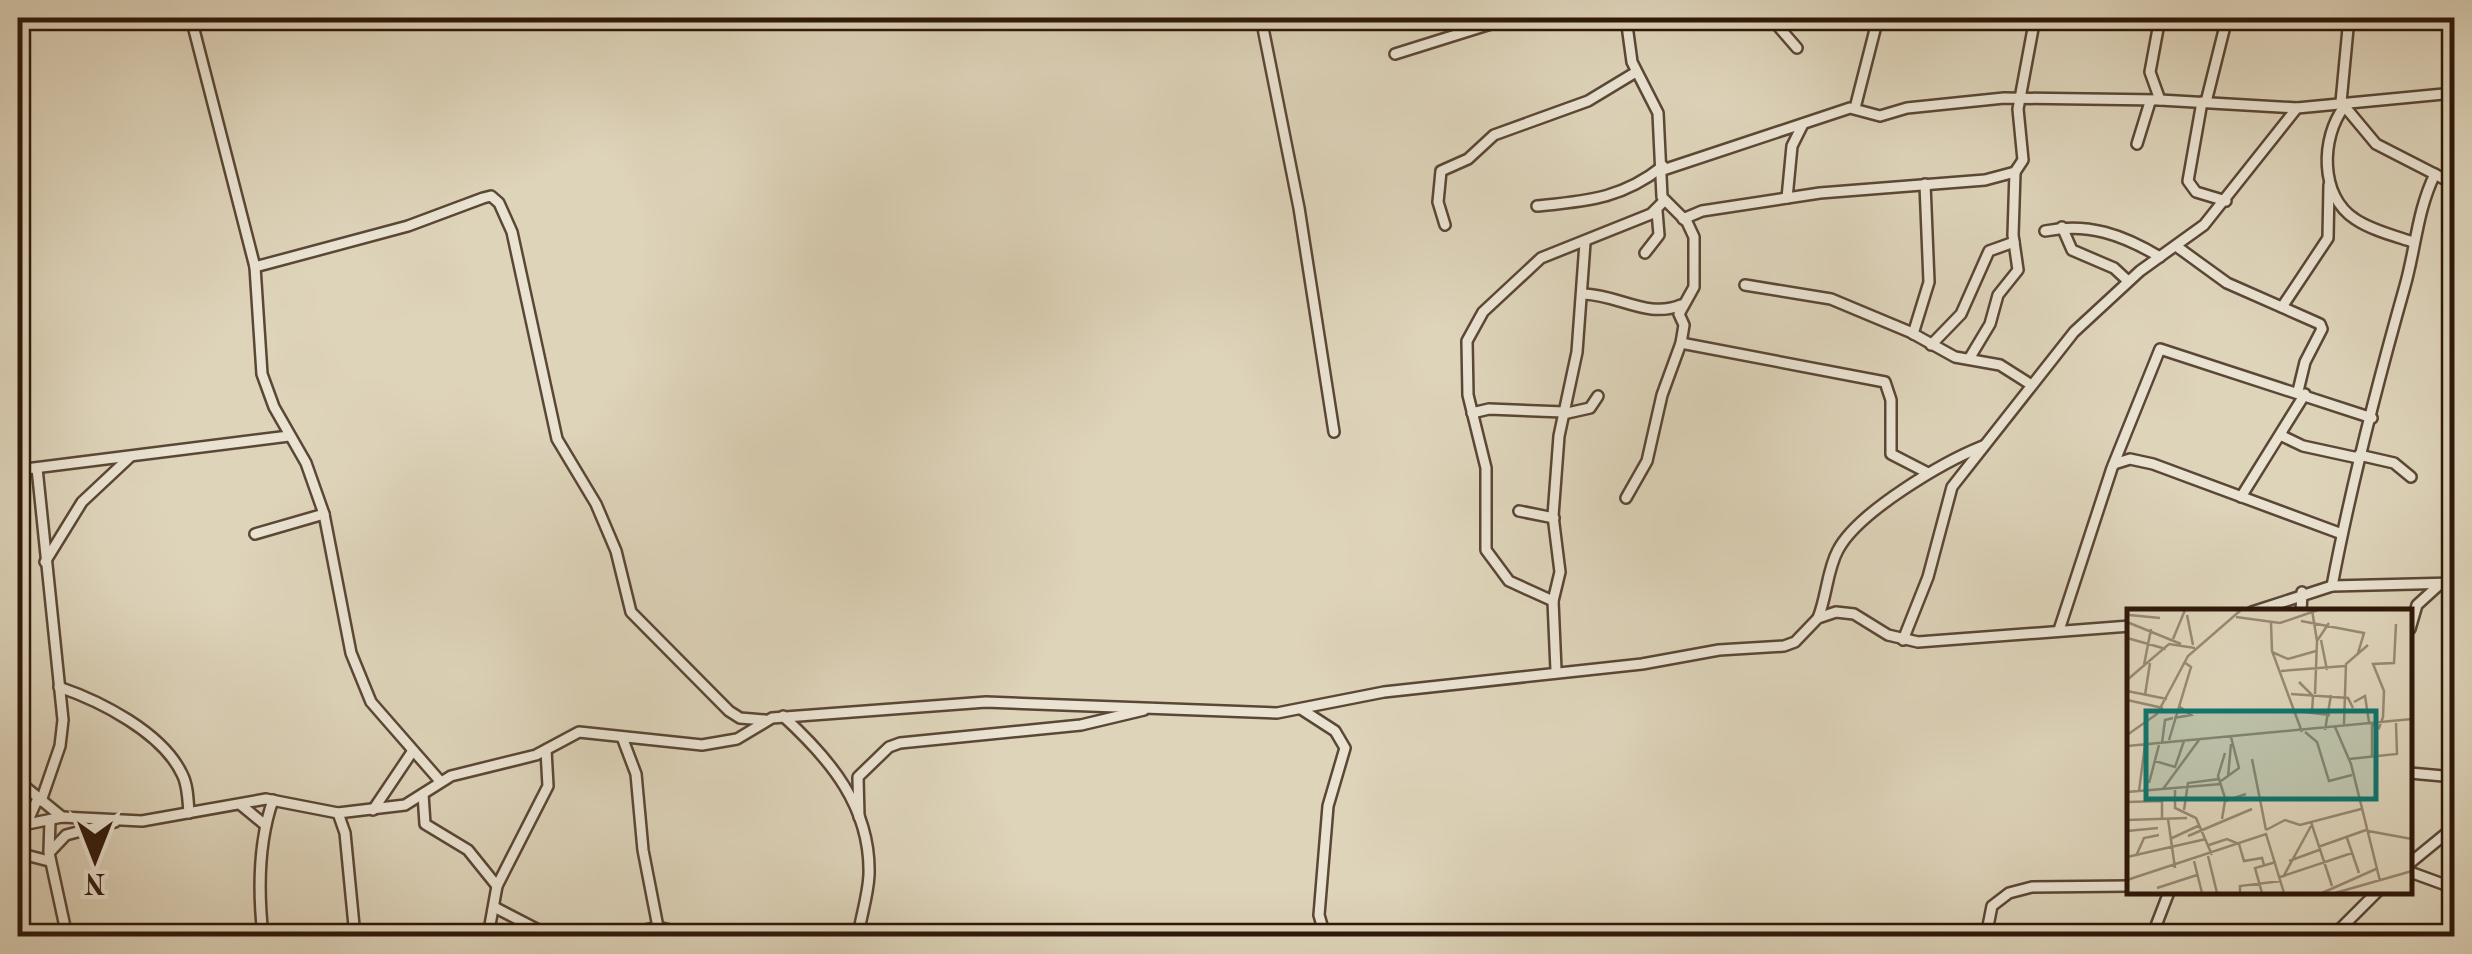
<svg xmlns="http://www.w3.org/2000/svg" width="2472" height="954" font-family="'Old Standard TT',serif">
  <rect width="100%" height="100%" fill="#ded4ba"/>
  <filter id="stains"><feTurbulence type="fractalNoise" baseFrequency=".002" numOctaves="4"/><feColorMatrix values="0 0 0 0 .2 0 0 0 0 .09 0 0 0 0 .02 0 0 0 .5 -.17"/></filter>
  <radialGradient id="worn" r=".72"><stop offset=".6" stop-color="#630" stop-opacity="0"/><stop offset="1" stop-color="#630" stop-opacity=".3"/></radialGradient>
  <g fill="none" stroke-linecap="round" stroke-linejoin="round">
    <g stroke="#5b4736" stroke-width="14">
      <g id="street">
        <polyline points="191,18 255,267 262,374 274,407 306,463 324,514 351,653 371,702 440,781"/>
        <polyline points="1261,18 1299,208 1334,432"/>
        <polyline points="1771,18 1797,48"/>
        <polyline points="2349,18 2341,102 2376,144 2454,184"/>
        <polyline points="1395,54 1510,18"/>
        <polyline points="2160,100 2150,72 2160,18"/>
        <polyline points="2202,102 2188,181 2196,192 2226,201"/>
        <polyline points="2206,102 2227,18"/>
        <path d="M 2344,107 C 2321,137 2319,196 2355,219 C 2371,230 2395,236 2413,242"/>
        <polyline points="1855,108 1878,18"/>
        <polyline points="2137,144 2150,102"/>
        <polyline points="1663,170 1850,108 1880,116 1907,108 2004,98 2160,100 2297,108 2454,93"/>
        <polyline points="1787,198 1792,146 1803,124"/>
        <path d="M 1537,206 C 1586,201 1622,199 1663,166"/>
        <polyline points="1683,219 1702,211 1820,193 1985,180 2015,172 2023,160 2018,109 2035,18"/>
        <polyline points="1445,225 1438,202 1441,171 1468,159 1494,135 1588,101 1636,72"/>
        <polyline points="2062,227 2072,250 2114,268 2128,281"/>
        <path d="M 2045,231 C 2088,222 2123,235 2160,257"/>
        <polyline points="2176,246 2227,283 2320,324 2322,329 2305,362 2298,391"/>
        <polyline points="1645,253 1659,235 1657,211"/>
        <polyline points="255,267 408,226 483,198 491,196 499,203 512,232 557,439 596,504 616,551 631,612 729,711 740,718 765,720"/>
        <polyline points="1745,285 1831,299 1910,332 1955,357 2000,365 2030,384"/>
        <path d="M 1584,294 C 1619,295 1648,319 1681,305"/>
        <polyline points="2282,307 2328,238 2329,185"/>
        <polyline points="1913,334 1929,282 1925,184"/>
        <polyline points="1681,343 1885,382 1891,400 1891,454 1926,472"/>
        <polyline points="1931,345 1961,314 1989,251 2014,242"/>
        <polyline points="1969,359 1990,324 1998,295 2018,270 2013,235 2015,172"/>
        <polyline points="1472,413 1489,409 1564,412"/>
        <polyline points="1563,414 1590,408 1598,396"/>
        <polyline points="2280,435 2303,446 2358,458"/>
        <polyline points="2359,455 2394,463 2411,477"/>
        <polyline points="2114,464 2130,459 2153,464 2342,534"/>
        <polyline points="37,468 63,720 60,746 41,801"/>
        <polyline points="18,470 289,436"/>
        <polyline points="2241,497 2305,394"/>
        <polyline points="1626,498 1647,461 1662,395 1681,343 1684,325 1679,314 1694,287 1694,237 1687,222 1662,197 1658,113 1632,62 1626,18"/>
        <polyline points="1519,511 1554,518"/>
        <polyline points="255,534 324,514"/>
        <polyline points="45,562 82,502 130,457"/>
        <path d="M 2332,586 C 2351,485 2377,385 2405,286 C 2416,247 2417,211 2435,174"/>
        <polyline points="1553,601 1560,572 1553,516 1559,436 1577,352 1585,243"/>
        <polyline points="2252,612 2332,586 2454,583"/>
        <polyline points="2301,612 2302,592"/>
        <path d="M 1818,618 C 1827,596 1827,570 1838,550 C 1858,512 1943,462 1983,446"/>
        <polyline points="2410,629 2417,605 2439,585"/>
        <polyline points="2059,630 2112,468 2160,349 2372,418"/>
        <polyline points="1903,640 1928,577 1952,487 2074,332 2140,271 2204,225 2297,108"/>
        <polyline points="1556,670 1553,601 1509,581 1486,550 1486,468 1468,395 1467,341 1483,312 1541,258 1651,214 1664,201"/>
        <path d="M 59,687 C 100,701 162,732 182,774 C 188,785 188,801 189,813"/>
        <polyline points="1301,709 1335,731 1345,748 1328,806 1319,915 1325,936"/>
        <path d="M 783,716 C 830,759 871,807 869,875 C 868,896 861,916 858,936"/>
        <polyline points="622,737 636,774 643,850 658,927"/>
        <polyline points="2410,773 2454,777"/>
        <polyline points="18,781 62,817"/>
        <polyline points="423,794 425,824 468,850 497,886"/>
        <polyline points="241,805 264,824"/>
        <polyline points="373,810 412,752"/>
        <polyline points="338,813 345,833 355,936"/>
        <polyline points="859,817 858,777 889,747 900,743 1081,725 1144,710"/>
        <polyline points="26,825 38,798"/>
        <polyline points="18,826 62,817 142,821 266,799 338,813 405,805 451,776 536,755 579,732 702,745 737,739 772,718 986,702 1277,713 1384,692 1642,664 1719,650 1784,646 1795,642 1818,618 1836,612 1854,614 1888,635 1918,642 2130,626"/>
        <polyline points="49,851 50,821"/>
        <polyline points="18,853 49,861"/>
        <polyline points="2410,863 2454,827"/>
        <polyline points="2410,872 2454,888"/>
        <polyline points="496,908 550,936"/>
        <polyline points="67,936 49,853 66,835 115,822"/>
        <path d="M 263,936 C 258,891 258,843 273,800"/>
        <polyline points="488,936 497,886 548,786 546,750"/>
        <polyline points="618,936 658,927 694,936"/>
        <polyline points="1986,936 1992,906 2009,893 2032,887 2130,886"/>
        <polyline points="2152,936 2169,892"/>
        <polyline points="2333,936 2377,892"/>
      </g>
    </g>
    <use href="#street" stroke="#eae3d2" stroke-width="9"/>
  </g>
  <g transform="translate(2127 609)">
    <rect width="285" height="285" fill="#ded4ba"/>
    <path fill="none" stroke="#988974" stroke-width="2.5" d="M 185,1 L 190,32 L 202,14M 2,6 L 33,9M 60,6 L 66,36M 109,8 L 153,14 L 191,1M 174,12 L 237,24 L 231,44M 0,13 L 54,35M 144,14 L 145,42 L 175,123M 0,29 L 39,40M 46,30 L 58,1M 194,31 L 200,61M 145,43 L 161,50 L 189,42M 17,56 L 24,20M 154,62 L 218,57M 0,71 L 42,35 L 68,39M 172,73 L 186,87 L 185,104M 0,82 L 40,90M 164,85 L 221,89 L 226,99M 188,85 L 190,32M 18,86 L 23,54M 0,91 L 36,99M 227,93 L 238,87 L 242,113M 169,102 L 203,106M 47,109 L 64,106 L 53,98M 243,114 L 252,119 L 256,108 L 257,82 L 246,55 L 267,54 L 269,15M 217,115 L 219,55 L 241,36M 245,116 L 245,147M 208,118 L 224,155 L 253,272M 198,121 L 204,86M 178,123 L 190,133 L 202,172 L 225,166M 0,126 L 30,105 L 61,47 L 114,1M 42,131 L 64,58 L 57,53M 35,134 L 38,111 L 46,109M 0,137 L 285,110M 98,144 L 91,167 L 99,192M 125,150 L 139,221M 222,150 L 270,145 L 269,114M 28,152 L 48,158 L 57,132M 101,168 L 104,135M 94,172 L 112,159 L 104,128M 22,174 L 32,136M 36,180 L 72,131M 48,181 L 48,199 L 69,209 L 85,246M 12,182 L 18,136M 0,183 L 94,175M 0,193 L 35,192 L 35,210M 57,201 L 61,174 L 92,170M 41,210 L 48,259M 95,210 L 98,192 L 119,185M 0,211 L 60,209M 184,213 L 205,277M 139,221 L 158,211 L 173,216 L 234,200M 0,222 L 31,219M 241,222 L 285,230M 61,227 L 125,200M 220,229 L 232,264M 43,230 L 73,216M 112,235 L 117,252 L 135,249 L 137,256M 82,236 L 100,230 L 112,235M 191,238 L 239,221M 9,247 L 17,229 L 32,226M 81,247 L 90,284M 0,248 L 79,230M 67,252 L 75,284M 162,252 L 192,241M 153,268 L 225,244M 156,268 L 184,217M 0,271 L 139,225 L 157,284M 30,279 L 70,266M 113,284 L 113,277 L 154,272M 135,284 L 128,259 L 149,253M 195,284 L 249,260M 208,284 L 285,262"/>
    <path fill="#0f766e" fill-opacity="0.15" stroke="#0f766e" stroke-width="5" d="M 19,102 L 249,102 L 249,190 L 19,190 Z"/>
    <rect width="285" height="285" fill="none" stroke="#2f180a" stroke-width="5"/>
  </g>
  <rect width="2472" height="954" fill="none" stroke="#ded4ba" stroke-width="60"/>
  <rect x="20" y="20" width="2432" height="914" fill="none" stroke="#2f180a" stroke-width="5"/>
  <rect x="30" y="30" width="2412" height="894" fill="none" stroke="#2f180a" stroke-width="2.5"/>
  <g transform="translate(95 859) rotate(180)" stroke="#eae3d2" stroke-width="8" paint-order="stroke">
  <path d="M0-8L18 38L0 25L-18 38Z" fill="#2f180a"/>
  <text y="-15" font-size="28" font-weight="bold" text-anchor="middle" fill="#2f180a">N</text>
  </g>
  <rect width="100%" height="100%" filter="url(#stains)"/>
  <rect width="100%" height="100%" fill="url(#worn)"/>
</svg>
